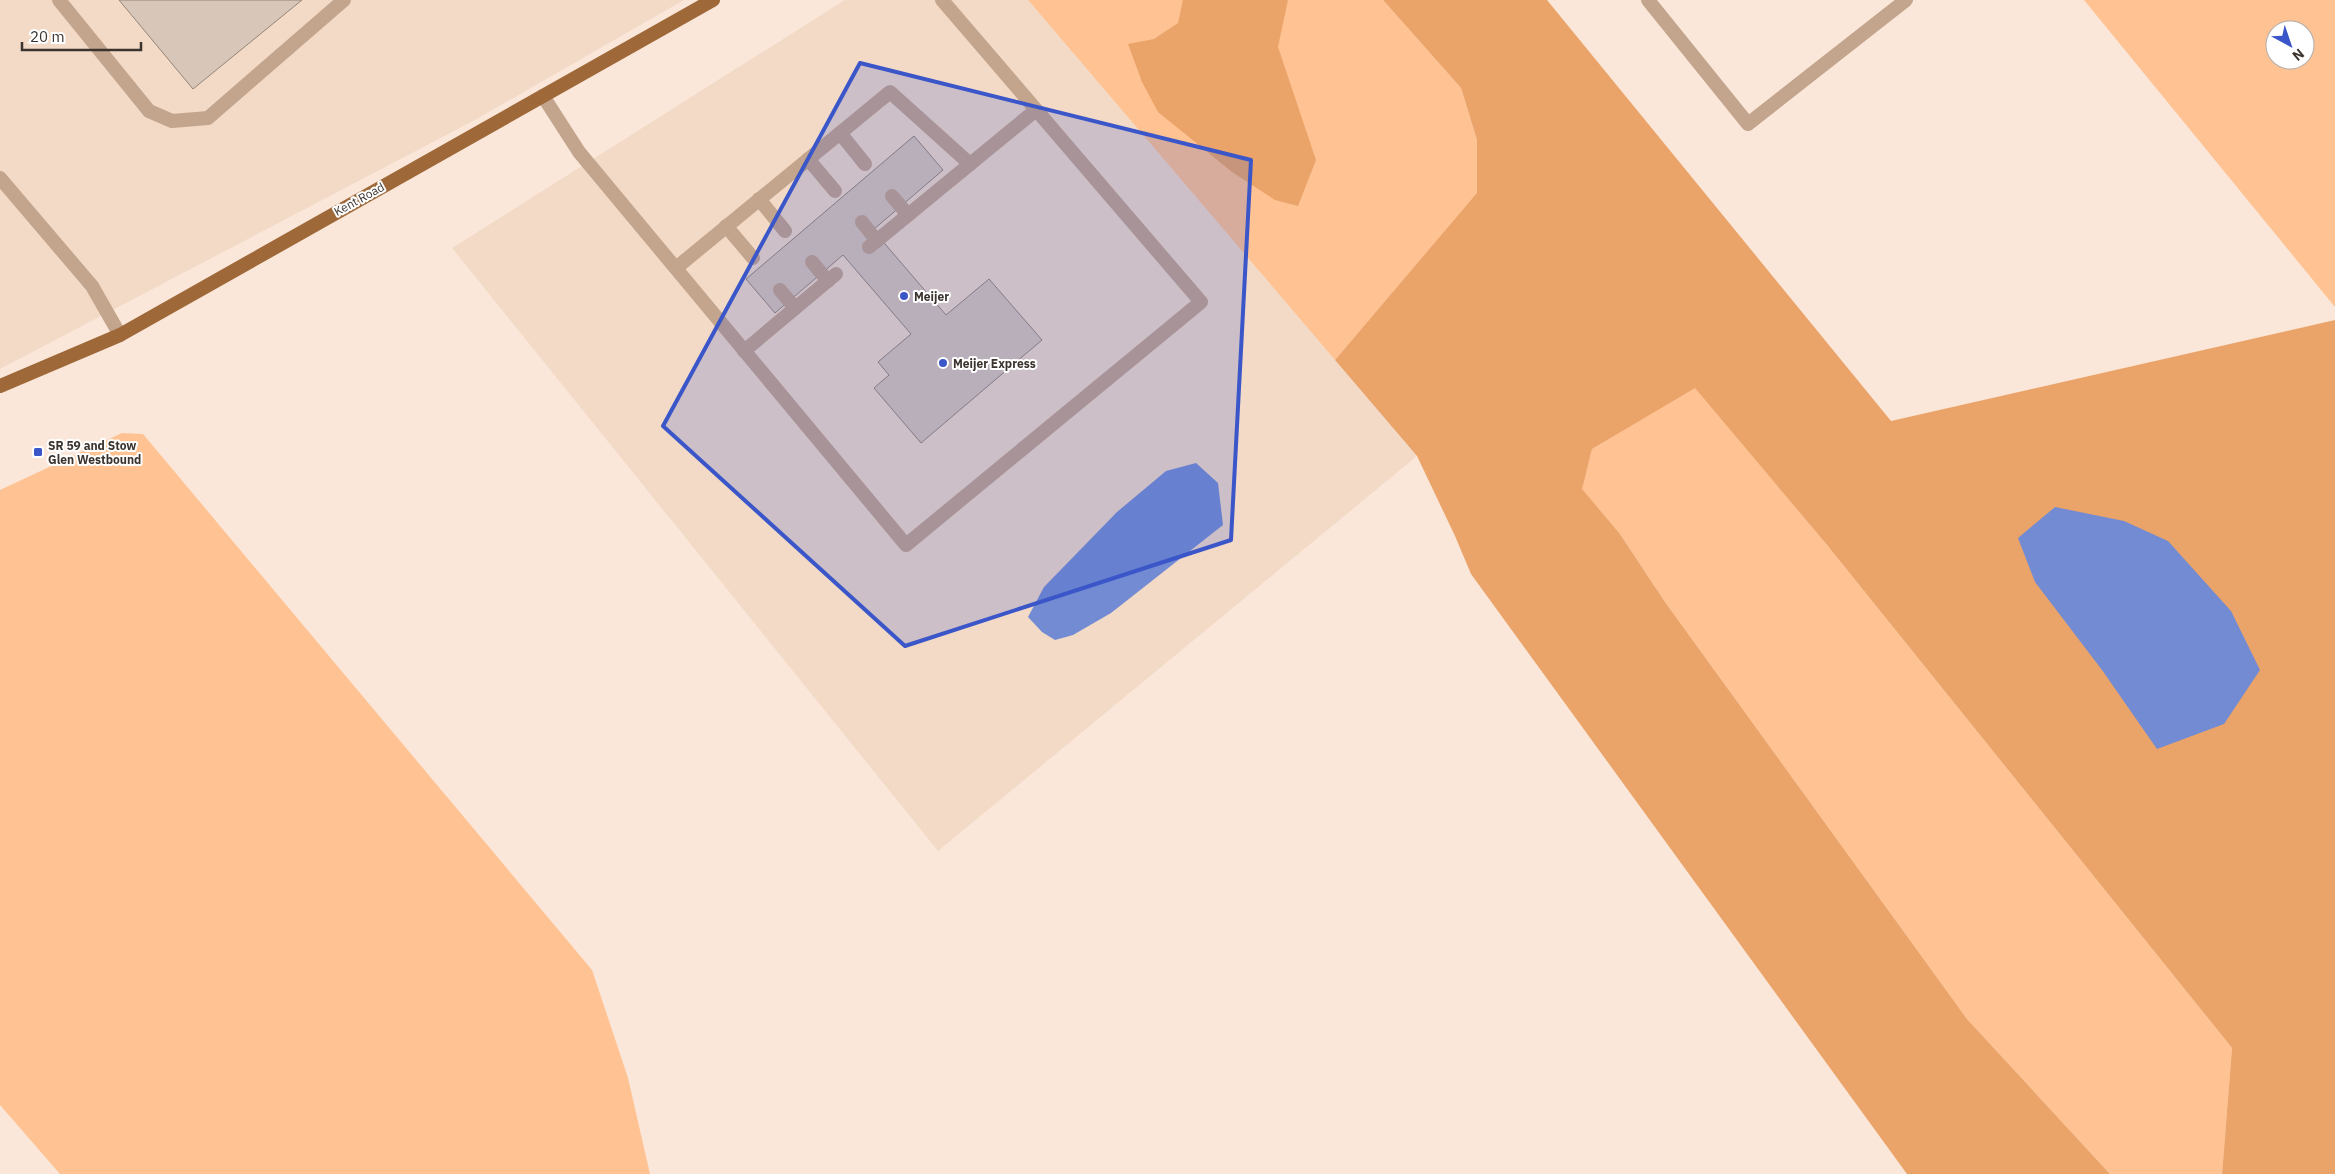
<svg xmlns="http://www.w3.org/2000/svg" width="2335" height="1174" font-family="'IBM Plex Sans',sans-serif">
  <rect width="100%" height="100%" fill="#fae7d9"/>
  <g fill="#f2dac7">
    <polygon points="0,0 684,0 473,121 0,369"/>
    <polygon points="845,0 1028,0 1417,456 938,851 452,248"/>
  </g>
  <g fill="#ffc292" fill-rule="evenodd">
    <polygon points="1028,0 1383,0 1461,88 1477,140 1477,194 1335,360"/>
    <path d="M 2084,0 L 2335,0 L 2335,307 ZM 2275,30 L 2305,30 L 2305,60 L 2275,60 Z"/>
    <polygon points="1695,387 1827,545 2232,1048 2222,1174 2110,1174 1967,1019 1665,602 1620,534 1581,489 1592,449"/>
    <polygon points="122,433 143,434 592,970 628,1078 650,1174 60,1174 0,1105 0,490"/>
  </g>
  <g fill="#eaa46a">
    <polygon points="1183,0 1288,0 1278,47 1316,160 1298,206 1275,200 1232,172 1158,112 1142,82 1128,44 1154,39 1178,23"/>
    <polygon points="1383,0 1547,0 1891,421 2335,320 2335,1174 2222,1174 2232,1048 1827,545 1695,388 1592,449 1582,489 1620,534 1665,602 1967,1019 2110,1174 1907,1174 1471,574 1455,536 1417,456 1335,360 1477,193 1477,140 1461,88"/>
  </g>
  <g fill="#728bd3">
    <polygon points="1196,463 1218,483 1223,525 1111,613 1073,635 1055,640 1042,632 1028,617 1044,587 1117,512 1166,471"/>
    <polygon points="2055,507 2124,521 2168,541 2231,611 2260,670 2224,724 2157,749 2102,670 2035,582 2018,538"/>
  </g>
  <g fill="#d8c6b8" stroke="#948477">
    <polygon points="119,0 302,0 193,89"/>
    <polygon points="914,136 943,170 873,230 946,315 989,279 1042,340 921,443 874,388 889,375 878,362 911,334 843,255 775,313 746,279"/>
  </g>
  <g fill="none" stroke-linecap="round" stroke-linejoin="round">
    <g stroke="#c3a48c" stroke-width="14">
      <polyline points="59,0 149,111 172,121 208,118 344,0"/>
      <polyline points="1648,0 1748,124 1906,0"/>
      <polyline points="543,96 579,152 906,545 1201,302 942,0"/>
      <polyline points="840,133 865,164"/>
      <polyline points="808,159 835,191"/>
      <polyline points="0,178 92,286 120,335"/>
      <polyline points="892,196 908,215"/>
      <polyline points="759,199 785,231"/>
      <polyline points="862,222 877,241"/>
      <polyline points="726,226 753,258"/>
      <polyline points="869,247 1036,110"/>
      <polyline points="812,262 828,281"/>
      <polyline points="676,268 890,92 970,164"/>
      <polyline points="780,290 795,308"/>
      <polyline points="744,351 836,274"/>
    </g>
    <polyline stroke="#9e6839" stroke-width="14" points="0,386 120,335 713,0"/>
  </g>
  <path fill="#3a56c8" fill-opacity="0.2" stroke="#3a56c8" stroke-width="4" stroke-linejoin="round" d="M 860,63 L 1251,160 L 1231,540 L 905,646 L 663,426 Z"/>
  <g fill="#3a56c8" stroke="#fff" stroke-width="2">
    <circle cx="904" cy="296" r="5"/>
    <circle cx="943" cy="363" r="5"/>
    <rect x="33" y="447" width="10" height="10" rx="2.5"/>
  </g>
  <g text-anchor="middle" dominant-baseline="central" stroke-width="4" stroke-linejoin="round" paint-order="stroke">
    <g font-size="12" fill="#3c342f" stroke="#fff">
      <text transform="translate(359 199) rotate(-29)">Kent Road</text>
    </g>
    <g font-size="12" font-weight="bold" fill="#3c342f" stroke="#fff" text-anchor="start">
      <text x="914" y="296">Meijer</text>
      <text x="953" y="363">Meijer Express</text>
      <text x="48" y="445">SR 59 and Stow<tspan x="48" dy="14">Glen Westbound</tspan></text>
    </g>
  </g>
  <g transform="translate(2290 45) rotate(140)"><circle r="24" fill="#ffffff" stroke="#b1aeac"/>
  <path d="M0-4L9 19L0 12L-9 19Z" fill="#3a56c8"/>
  <text y="-8" font-size="14" font-weight="bold" text-anchor="middle" fill="#3c342f">N</text>
  </g>
  <path d="M22 42v8h119v-8" fill="none" stroke="#3c342f" stroke-width="2.5"/>
  <text x="30" y="42" font-size="15" fill="#3c342f" stroke="#ffffff" stroke-width="4" paint-order="stroke">20 m</text>
</svg>
